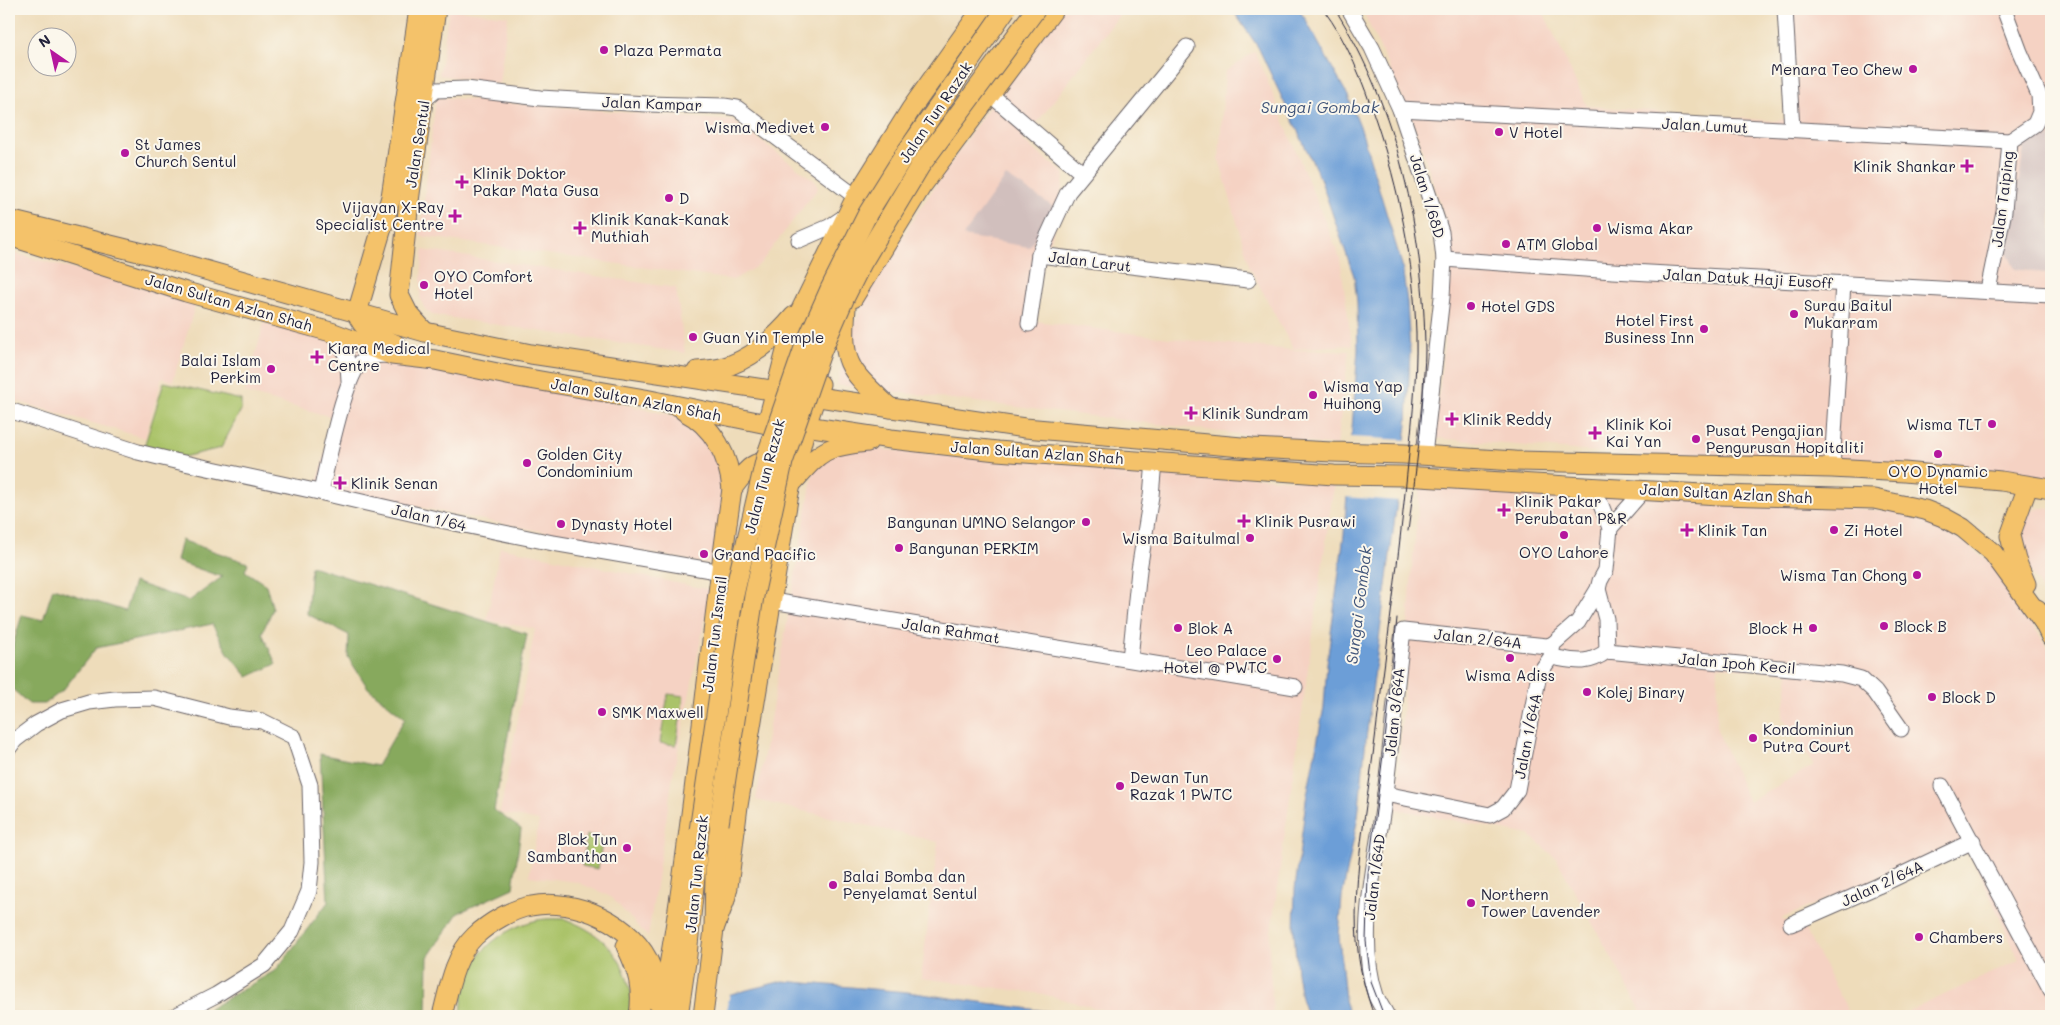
<svg xmlns="http://www.w3.org/2000/svg" width="2060" height="1025" font-family="Mali,sans-serif">
  <rect width="100%" height="100%" fill="#fbf7ec"/>
  <filter id="ink" filterUnits="userSpaceOnUse"><feTurbulence type="fractalNoise" baseFrequency=".02" numOctaves="2"/><feDisplacementMap in="SourceGraphic" scale="10" xChannelSelector="R" yChannelSelector="G"/><feConvolveMatrix kernelMatrix="1 2 1 2 8 2 1 2 1" color-interpolation-filters="sRGB"/></filter>
  <filter id="wash" filterUnits="userSpaceOnUse"><feTurbulence type="fractalNoise" baseFrequency=".0096" numOctaves="4" result="noise"/><feDisplacementMap in="SourceGraphic" scale="20" xChannelSelector="R" yChannelSelector="G"/><feGaussianBlur stdDeviation="1.12" result="paint"/><feColorMatrix in="noise" values="0 0 0 0 0 0 0 0 0 0 0 0 0 0 0 0 0 1.4 0 .05"/><feComposite in="paint" operator="in"/></filter>
  <g filter="url(#wash)">
    <rect width="100%" height="100%" fill="#eedcba"/>
    <g fill="#f5d2c3" fill-rule="evenodd">
      <polygon points="449,9 508,16 499,84 439,75"/>
      <polygon points="1061,9 1124,9 1023,141 1065,174 1052,236 1027,320 1186,340 1293,350 1349,351 1337,446 837,385 852,330 871,287 917,213 982,117"/>
      <polygon points="1362,9 1542,9 1587,106 1774,121 1796,117 1792,9 2051,9 2051,491 1435,438 1451,268 1446,222 1412,118"/>
      <polygon points="1255,51 1340,258 1352,345 1293,349 1250,268 1219,159 1225,72"/>
      <polygon points="436,97 734,121 814,180 818,188 759,265 733,280 420,236"/>
      <polygon points="423,250 676,288 685,353 432,315 425,309 420,299"/>
      <polygon points="9,252 196,302 173,381 162,378 145,438 9,399"/>
      <polygon points="264,323 679,417 697,425 715,452 730,489 718,555 707,564 316,487 335,418 245,393"/>
      <polygon points="839,449 874,449 1334,483 1269,947 1273,1016 1126,1016 1043,994 921,978 938,842 756,800 814,467"/>
      <path d="M 1421,482 L 1896,511 L 1925,519 L 1964,542 L 1991,563 L 2003,578 L 2051,653 L 2051,1016 L 1899,1016 L 2019,960 L 1965,841 L 1780,919 L 1803,926 L 1851,1016 L 1644,1016 L 1556,858 L 1529,835 L 1396,809 L 1412,566 ZM 1718,666 L 1789,673 L 1783,718 L 1814,765 L 1749,802 L 1717,730 Z"/>
      <polygon points="2042,508 2051,509 2051,607 2021,554 2019,542 2025,518 2032,509"/>
      <polygon points="500,547 711,590 673,775 648,937 611,897 577,882 529,876 539,821 500,813 535,629 487,620"/>
    </g>
    <g fill="#d1bfbd">
      <polygon points="2051,137 2051,274 2015,269 2007,252 2025,142"/>
      <polygon points="1006,176 1054,207 1029,247 963,236"/>
    </g>
    <g fill="#aac369" stroke="#667252">
      <polygon points="164,382 241,400 241,410 221,448 183,457 144,447"/>
      <polygon points="668,694 684,696 676,745 660,743"/>
      <polygon points="587,835 603,837 598,869 582,866"/>
      <path d="M 565,919 C 596,931 619,949 628,982 C 629,987 632,992 632,997 C 632,1003 630,1010 629,1016 L 461,1016 C 462,1006 462,996 464,986 C 471,953 504,928 534,921 C 544,918 555,919 565,919 Z"/>
    </g>
    <g fill="#87a95d" stroke="#54664c">
      <polygon points="181,540 248,563 245,571 266,585 273,609 262,633 276,664 248,677 228,653 212,624 96,648 63,690 45,704 29,704 9,686 9,658 22,615 43,620 53,588 125,611 134,582 189,601 222,577 176,561"/>
      <polygon points="311,566 527,634 494,810 521,829 513,888 458,913 428,957 427,1016 197,1016 276,970 328,902 320,754 377,766 405,718 368,688 348,657 349,635 307,614"/>
    </g>
    <g fill="#6c9ed7" stroke="#476089">
      <polygon points="1232,9 1298,9 1304,17 1348,96 1360,126 1402,265 1407,302 1410,352 1407,425 1366,739 1358,817 1342,897 1339,936 1345,1000 1350,1016 1307,1016 1301,998 1297,972 1294,932 1295,889 1306,800 1324,707 1327,663 1344,534 1358,349 1357,302 1354,276 1320,178 1258,47"/>
      <polygon points="783,981 907,992 1082,1016 684,1016 731,994"/>
    </g>
    <g fill="#eedcba">
      <polygon points="1350,437 1408,440 1400,501 1344,497"/>
      <polygon points="730,992 726,1016 681,1016 683,1014"/>
    </g>
  </g>
  <g filter="url(#ink)">
    <g fill="none" stroke-linecap="round" stroke-linejoin="round">
      <g stroke="#696367" stroke-width="17">
        <g id="minor">
          <polyline points="1349,9 1372,48 1400,109 1441,232 1444,259 1442,297 1425,446 1428,455"/>
          <polyline points="1785,9 1792,129"/>
          <polyline points="990,94 1082,173"/>
          <polyline points="424,100 436,90 466,89 540,98 647,104 724,106 737,108 856,197"/>
          <polyline points="1400,109 2010,141"/>
          <polyline points="799,240 829,227 847,215"/>
          <polyline points="1039,255 1248,280"/>
          <polyline points="1444,259 1613,271 2051,295"/>
          <polyline points="1988,290 2004,211 2010,141 2035,124 2040,112 2039,95 2020,52 2004,9"/>
          <polyline points="1029,324 1039,255 1068,192 1187,47"/>
          <path d="M 332,332 C 346,346 348,361 349,380"/>
          <polyline points="9,410 138,452 175,461 310,490 445,521 553,543 722,572"/>
          <polyline points="1832,468 1843,283"/>
          <path d="M 321,492 C 327,465 344,378 361,362 C 369,355 380,355 391,355"/>
          <path d="M 1610,528 C 1622,515 1633,502 1645,489"/>
          <polyline points="1598,589 1606,619 1607,651"/>
          <polyline points="772,601 1295,687"/>
          <path d="M 1551,657 C 1574,661 1587,666 1607,651 L 1842,674 L 1861,679 L 1875,692 L 1901,729"/>
          <polyline points="1130,659 1139,570 1151,496 1154,461"/>
          <polyline points="9,748 15,740 36,724 62,710 89,702 115,699 154,698 229,717 262,721 294,737 310,785 312,862 309,891 292,931 264,965 216,995 175,1016"/>
          <polyline points="1942,786 2051,990"/>
          <polyline points="1385,794 1490,815 1503,808 1517,790 1539,674 1551,657 1553,644 1578,622 1598,589 1600,581 1606,570 1610,528 1601,505 1585,487"/>
          <polyline points="1791,924 1878,886 1973,841"/>
          <path d="M 1387,1016 C 1384,1010 1379,1003 1376,996 C 1355,935 1378,855 1385,793 C 1392,739 1396,685 1403,631 L 1547,646 L 1553,644"/>
        </g>
      </g>
      <g stroke="#696367" stroke-width="21">
        <g id="major">
          <polyline points="9,220 159,257 425,332 531,354 1025,428 1253,448 1332,452 1404,454 1515,461 1832,468 1904,472 2001,481 2051,489"/>
          <polyline points="9,236 186,292 331,332 392,355 435,360 512,376 645,399 767,424 806,426 891,439 997,451 1334,475 1403,476 1719,495 1874,499 1925,510 1943,517 1963,528 1993,553 2042,620"/>
          <polyline points="853,298 921,187 1054,9"/>
          <path d="M 846,308 C 841,366 849,369 890,408"/>
          <polyline points="357,313 391,197 419,9"/>
          <path d="M 357,313 C 362,330 379,337 395,344"/>
          <polyline points="425,332 408,313 399,295 409,201 436,9"/>
          <path d="M 697,371 C 705,370 713,370 721,368 C 749,361 776,338 794,316"/>
          <polyline points="767,424 792,328 856,197 911,109 982,9"/>
          <path d="M 794,481 C 821,450 826,446 868,442"/>
          <path d="M 732,489 C 744,473 757,452 778,469"/>
          <polyline points="2026,584 2016,560 2010,536 2028,486"/>
          <polyline points="2037,609 2051,637"/>
          <polyline points="714,929 725,900 728,887 738,806 789,493 806,426 820,384"/>
          <path d="M 626,946 C 638,970 643,988 639,1016"/>
          <path d="M 442,1016 C 449,989 454,956 475,936 C 489,923 512,909 531,906 C 575,897 635,924 651,967 C 655,979 656,989 656,1001"/>
          <path d="M 660,1016 C 693,842 706,664 732,489 C 729,457 714,426 684,411"/>
          <polyline points="678,1016 687,955 697,857"/>
          <polyline points="703,1016 714,929 715,870 719,824"/>
        </g>
      </g>
      <use href="#minor" stroke="#fff" stroke-width="15"/>
      <use href="#major" stroke="#f4c26a" stroke-width="19"/>
      <g stroke="#22223b" stroke-width="1">
        <path d="M 1323,9 C 1348,42 1363,82 1376,121 C 1399,189 1414,261 1416,333 C 1417,384 1411,433 1406,483 C 1397,574 1384,665 1373,755 C 1365,817 1351,890 1358,951 C 1360,973 1367,995 1374,1016"/>
        <path d="M 1335,9 C 1398,109 1424,232 1425,350 C 1425,365 1423,380 1423,395 C 1420,441 1414,486 1408,531"/>
        <polyline points="1384,1016 1371,982 1366,941 1368,874 1386,731 1397,618"/>
      </g>
      <g stroke="#696367" stroke-width="21" stroke-linecap="butt">
        <g id="major-bridge">
          <polyline points="719,824 754,596 783,462 822,350 845,297 862,263 920,166 1036,9"/>
          <polyline points="699,831 733,599 766,457 805,345 830,289 868,213 903,157 1006,9"/>
        </g>
      </g>
      <use href="#major-bridge" stroke="#f4c26a" stroke-width="19"/>
    </g>
  </g>
  <g fill="#b5179e" stroke="#fbf7ec" stroke-width="2">
    <circle cx="604" cy="50" r="5"/>
    <circle cx="1913" cy="69" r="5"/>
    <circle cx="825" cy="127" r="5"/>
    <circle cx="1499" cy="132" r="5"/>
    <circle cx="125" cy="153" r="5"/>
    <path d="M1964.5 158.5h5v5h5v5h-5v5h-5v-5h-5v-5h5z"/>
    <path d="M459.5 174.5h5v5h5v5h-5v5h-5v-5h-5v-5h5z"/>
    <circle cx="669" cy="198" r="5"/>
    <path d="M452.5 208.5h5v5h5v5h-5v5h-5v-5h-5v-5h5z"/>
    <path d="M577.5 220.5h5v5h5v5h-5v5h-5v-5h-5v-5h5z"/>
    <circle cx="1597" cy="228" r="5"/>
    <circle cx="1506" cy="244" r="5"/>
    <circle cx="424" cy="285" r="5"/>
    <circle cx="1471" cy="306" r="5"/>
    <circle cx="1794" cy="314" r="5"/>
    <circle cx="1704" cy="329" r="5"/>
    <circle cx="693" cy="337" r="5"/>
    <path d="M314.5 349.5h5v5h5v5h-5v5h-5v-5h-5v-5h5z"/>
    <circle cx="271" cy="369" r="5"/>
    <circle cx="1313" cy="395" r="5"/>
    <path d="M1188.5 405.5h5v5h5v5h-5v5h-5v-5h-5v-5h5z"/>
    <path d="M1449.5 411.5h5v5h5v5h-5v5h-5v-5h-5v-5h5z"/>
    <circle cx="1992" cy="424" r="5"/>
    <path d="M1592.5 425.5h5v5h5v5h-5v5h-5v-5h-5v-5h5z"/>
    <circle cx="1696" cy="439" r="5"/>
    <circle cx="1938" cy="454" r="5"/>
    <circle cx="527" cy="463" r="5"/>
    <path d="M337.5 475.5h5v5h5v5h-5v5h-5v-5h-5v-5h5z"/>
    <path d="M1501.5 502.5h5v5h5v5h-5v5h-5v-5h-5v-5h5z"/>
    <path d="M1241.5 513.5h5v5h5v5h-5v5h-5v-5h-5v-5h5z"/>
    <circle cx="1086" cy="522" r="5"/>
    <circle cx="561" cy="524" r="5"/>
    <path d="M1684.5 522.5h5v5h5v5h-5v5h-5v-5h-5v-5h5z"/>
    <circle cx="1834" cy="530" r="5"/>
    <circle cx="1564" cy="535" r="5"/>
    <circle cx="1250" cy="538" r="5"/>
    <circle cx="899" cy="548" r="5"/>
    <circle cx="704" cy="554" r="5"/>
    <circle cx="1917" cy="575" r="5"/>
    <circle cx="1884" cy="626" r="5"/>
    <circle cx="1178" cy="628" r="5"/>
    <circle cx="1813" cy="628" r="5"/>
    <circle cx="1510" cy="658" r="5"/>
    <circle cx="1277" cy="659" r="5"/>
    <circle cx="1587" cy="692" r="5"/>
    <circle cx="1932" cy="697" r="5"/>
    <circle cx="602" cy="712" r="5"/>
    <circle cx="1753" cy="738" r="5"/>
    <circle cx="1120" cy="786" r="5"/>
    <circle cx="627" cy="848" r="5"/>
    <circle cx="833" cy="885" r="5"/>
    <circle cx="1471" cy="903" r="5"/>
    <circle cx="1919" cy="937" r="5"/>
  </g>
  <g text-anchor="middle" dominant-baseline="central" stroke-width="4" stroke-linejoin="round" paint-order="stroke">
    <g font-size="15" fill="#22223b" stroke="#fbf7ec" text-anchor="start">
      <text x="614" y="50">Plaza Permata</text>
      <text x="1903" y="69" text-anchor="end">Menara Teo Chew</text>
      <text x="815" y="127" text-anchor="end">Wisma Medivet</text>
      <text x="1509" y="132">V Hotel</text>
      <text x="135" y="144">St James<tspan x="135" dy="17">Church Sentul</tspan></text>
      <text x="1956" y="166" text-anchor="end">Klinik Shankar</text>
      <text x="473" y="173">Klinik Doktor<tspan x="473" dy="17">Pakar Mata Gusa</tspan></text>
      <text x="679" y="198">D</text>
      <text x="444" y="207" text-anchor="end">Vijayan X-Ray<tspan x="444" dy="17">Specialist Centre</tspan></text>
      <text x="591" y="219">Klinik Kanak-Kanak<tspan x="591" dy="17">Muthiah</tspan></text>
      <text x="1607" y="228">Wisma Akar</text>
      <text x="1516" y="244">ATM Global</text>
      <text x="434" y="276">OYO Comfort<tspan x="434" dy="17">Hotel</tspan></text>
      <text x="1804" y="305">Surau Baitul<tspan x="1804" dy="17">Mukarram</tspan></text>
      <text x="1481" y="306">Hotel GDS</text>
      <text x="1694" y="320" text-anchor="end">Hotel First<tspan x="1694" dy="17">Business Inn</tspan></text>
      <text x="703" y="337">Guan Yin Temple</text>
      <text x="328" y="348">Kiara Medical<tspan x="328" dy="17">Centre</tspan></text>
      <text x="261" y="360" text-anchor="end">Balai Islam<tspan x="261" dy="17">Perkim</tspan></text>
      <text x="1323" y="386">Wisma Yap<tspan x="1323" dy="17">Huihong</tspan></text>
      <text x="1202" y="413">Klinik Sundram</text>
      <text x="1463" y="419">Klinik Reddy</text>
      <text x="1606" y="424">Klinik Koi<tspan x="1606" dy="17">Kai Yan</tspan></text>
      <text x="1982" y="424" text-anchor="end">Wisma TLT</text>
      <text x="1706" y="430">Pusat Pengajian<tspan x="1706" dy="17">Pengurusan Hopitaliti</tspan></text>
      <text x="537" y="454">Golden City<tspan x="537" dy="17">Condominium</tspan></text>
      <text x="1938" y="471" text-anchor="middle">OYO Dynamic<tspan x="1938" dy="17">Hotel</tspan></text>
      <text x="351" y="483">Klinik Senan</text>
      <text x="1515" y="501">Klinik Pakar<tspan x="1515" dy="17">Perubatan P&amp;R</tspan></text>
      <text x="1255" y="521">Klinik Pusrawi</text>
      <text x="1076" y="522" text-anchor="end">Bangunan UMNO Selangor</text>
      <text x="571" y="524">Dynasty Hotel</text>
      <text x="1698" y="530">Klinik Tan</text>
      <text x="1844" y="530">Zi Hotel</text>
      <text x="1240" y="538" text-anchor="end">Wisma Baitulmal</text>
      <text x="909" y="548">Bangunan PERKIM</text>
      <text x="1564" y="552" text-anchor="middle">OYO Lahore</text>
      <text x="714" y="554">Grand Pacific</text>
      <text x="1907" y="575" text-anchor="end">Wisma Tan Chong</text>
      <text x="1894" y="626">Block B</text>
      <text x="1188" y="628">Blok A</text>
      <text x="1803" y="628" text-anchor="end">Block H</text>
      <text x="1267" y="650" text-anchor="end">Leo Palace<tspan x="1267" dy="17">Hotel @ PWTC</tspan></text>
      <text x="1510" y="675" text-anchor="middle">Wisma Adiss</text>
      <text x="1597" y="692">Kolej Binary</text>
      <text x="1942" y="697">Block D</text>
      <text x="612" y="712">SMK Maxwell</text>
      <text x="1763" y="729">Kondominiun<tspan x="1763" dy="17">Putra Court</tspan></text>
      <text x="1130" y="777">Dewan Tun<tspan x="1130" dy="17">Razak 1 PWTC</tspan></text>
      <text x="617" y="839" text-anchor="end">Blok Tun<tspan x="617" dy="17">Sambanthan</tspan></text>
      <text x="843" y="876">Balai Bomba dan<tspan x="843" dy="17">Penyelamat Sentul</tspan></text>
      <text x="1481" y="894">Northern<tspan x="1481" dy="17">Tower Lavender</tspan></text>
      <text x="1929" y="937">Chambers</text>
    </g>
    <g font-size="15" fill="#22223b" stroke="#fbf7ec">
      <text transform="translate(652 103) rotate(2)">Jalan Kampar</text>
      <text transform="translate(935 112) rotate(-56)">Jalan Tun Razak</text>
      <text transform="translate(1705 125) rotate(3)">Jalan Lumut</text>
      <text transform="translate(417 144) rotate(-81)">Jalan Sentul</text>
      <text transform="translate(1428 196) rotate(73)">Jalan 1/68D</text>
      <text transform="translate(2002 199) rotate(-83)">Jalan Taiping</text>
      <text transform="translate(1090 261) rotate(7)">Jalan Larut</text>
      <text transform="translate(1748 278) rotate(3)">Jalan Datuk Haji Eusoff</text>
      <text transform="translate(229 302) rotate(16)">Jalan Sultan Azlan Shah</text>
      <text transform="translate(636 399) rotate(11)">Jalan Sultan Azlan Shah</text>
      <text transform="translate(1037 452) rotate(4)">Jalan Sultan Azlan Shah</text>
      <text transform="translate(764 476) rotate(-75)">Jalan Tun Razak</text>
      <text transform="translate(1726 493) rotate(3)">Jalan Sultan Azlan Shah</text>
      <text transform="translate(429 517) rotate(13)">Jalan 1/64</text>
      <text transform="translate(951 630) rotate(9)">Jalan Rahmat</text>
      <text transform="translate(714 634) rotate(-83)">Jalan Tun Ismail</text>
      <text transform="translate(1478 638) rotate(6)">Jalan 2/64A</text>
      <text transform="translate(1737 663) rotate(5)">Jalan Ipoh Kecil</text>
      <text transform="translate(1394 712) rotate(-84)">Jalan 3/64A</text>
      <text transform="translate(1527 736) rotate(-79)">Jalan 1/64A</text>
      <text transform="translate(696 874) rotate(-84)">Jalan Tun Razak</text>
      <text transform="translate(1374 877) rotate(-83)">Jalan 1/64D</text>
      <text transform="translate(1882 883) rotate(-25)">Jalan 2/64A</text>
    </g>
    <g font-size="16" font-style="italic" fill="#405479" stroke="#fbf7ec">
      <text x="1320" y="106">Sungai Gombak</text>
      <text transform="translate(1358 605) rotate(-83)">Sungai Gombak</text>
    </g>
  </g>
  <rect width="2060" height="1025" fill="none" stroke="#fbf7ec" stroke-width="30"/>
  <g transform="translate(52 52) rotate(326)"><circle r="24" fill="#fbf7ec" stroke="#a4a2a5"/>
  <path d="M0-4L9 19L0 12L-9 19Z" fill="#b5179e"/>
  <text y="-8" font-size="14" font-weight="bold" text-anchor="middle" fill="#22223b">N</text>
  </g>
</svg>
